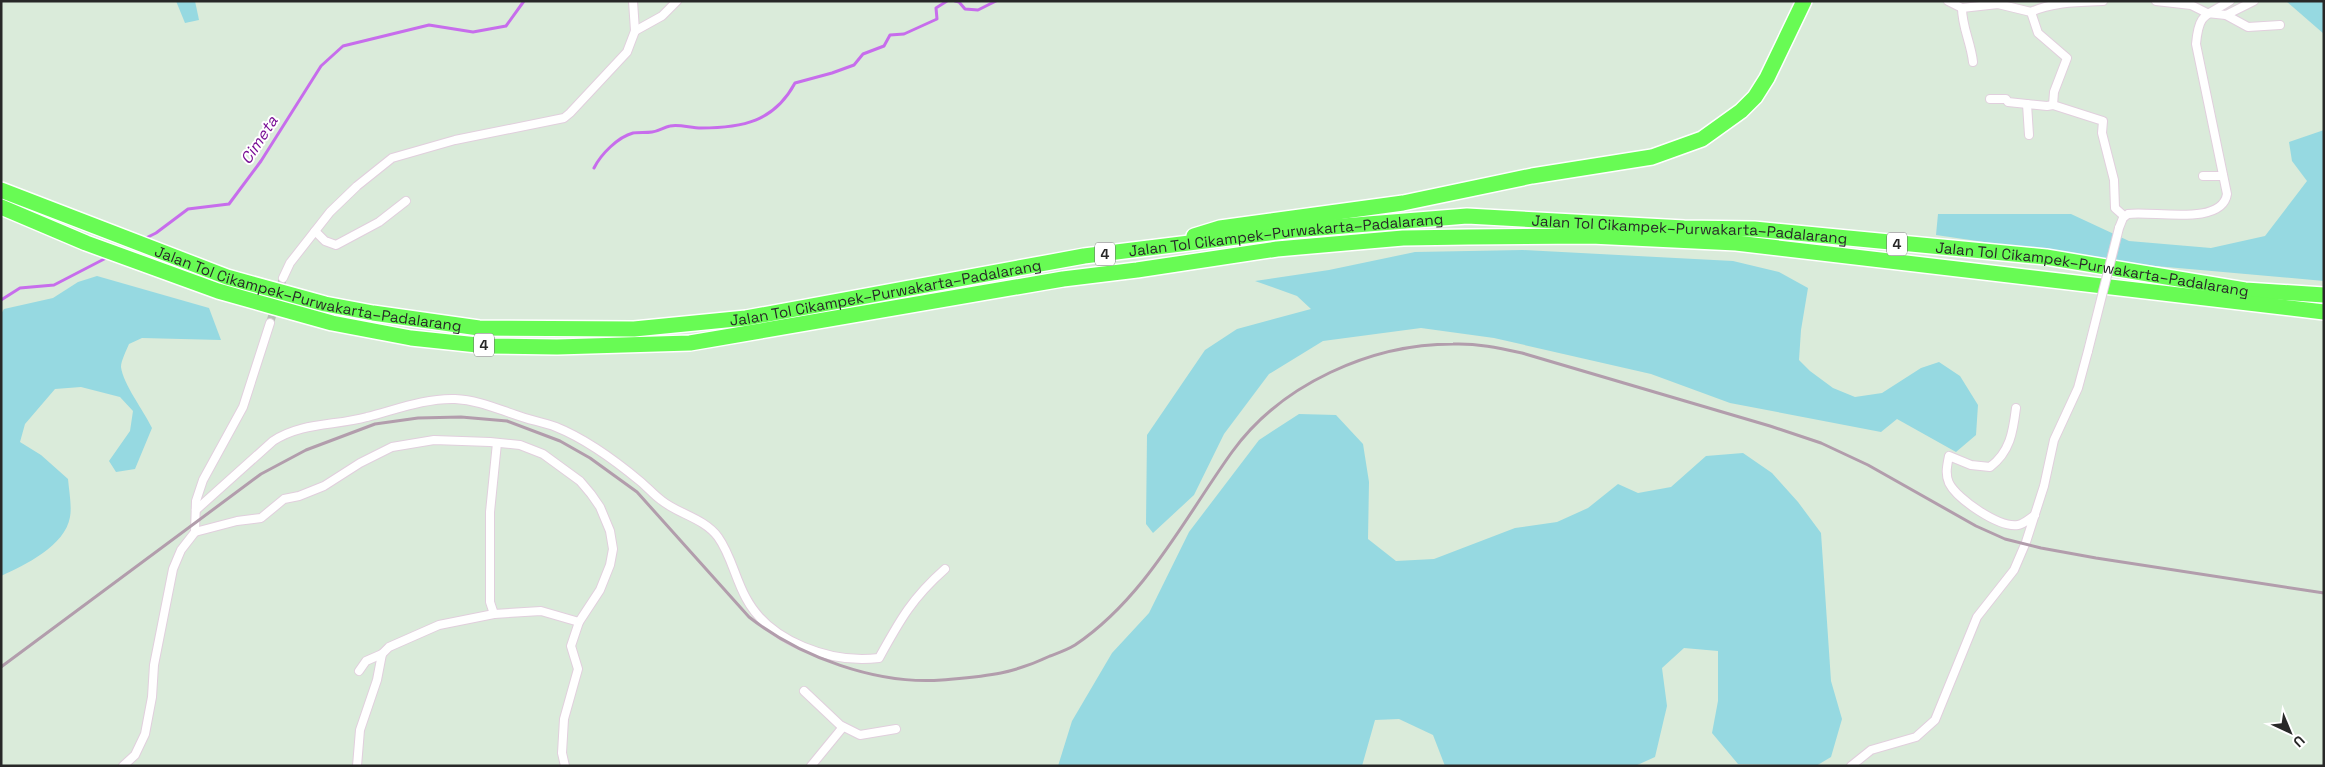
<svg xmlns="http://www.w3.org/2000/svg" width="2325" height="767" font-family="'Space Grotesk',sans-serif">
  <rect width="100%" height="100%" fill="#daebda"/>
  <g fill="#96d9e1">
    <polygon points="176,1 195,1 199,20 185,23"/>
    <polygon points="2286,1 2324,1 2324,34"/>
    <polygon points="2324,130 2324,281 2144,265 1936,235 1938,214 2071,214 2129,241 2211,248 2265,236 2307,181 2292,161 2289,142"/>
    <polygon points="1523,250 1733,261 1779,272 1808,288 1801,330 1799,360 1810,371 1833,388 1855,397 1882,393 1921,368 1939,362 1960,376 1978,405 1976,435 1956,452 1897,419 1881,432 1730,403 1651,374 1494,338 1421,328 1323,341 1269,374 1224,434 1194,495 1153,533 1146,524 1147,435 1205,350 1237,329 1311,309 1297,296 1255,281 1329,270 1415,252"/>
    <path d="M 97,276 L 209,308 L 221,340 L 142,338 L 129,344 C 126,351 121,361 121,367 C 123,384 144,411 152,428 L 135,469 L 116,472 L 109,461 L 130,431 L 133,411 L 120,397 L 81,387 L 55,389 L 25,424 L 20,442 L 41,455 L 68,479 C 69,491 72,506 70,517 C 65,546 25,565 1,576 L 1,314 L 4,309 L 53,298 L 78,282 Z"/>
    <polygon points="1299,414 1336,415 1363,444 1369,482 1368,539 1396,561 1434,559 1515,528 1557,522 1588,508 1618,484 1638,493 1671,487 1706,456 1743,453 1772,473 1798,502 1821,533 1831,681 1842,719 1831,757 1816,766 1738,764 1712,733 1718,701 1718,651 1684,648 1662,668 1667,706 1655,757 1635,766 1445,766 1433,735 1399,719 1375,720 1362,766 1058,766 1072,721 1112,653 1149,613 1189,532 1259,440"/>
  </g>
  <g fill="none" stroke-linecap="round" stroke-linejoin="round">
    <g stroke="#c76dec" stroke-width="3">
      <polyline points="955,1 959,2 965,9 978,10 996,1"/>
      <path d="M 594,168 C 601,154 618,137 633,133 C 639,132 646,133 652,132 C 659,131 664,127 670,126 C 679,124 691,128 701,128 C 742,128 774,122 795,83 L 832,73 L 854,65 L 863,54 L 884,46 L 890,35 L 904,34 L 937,19 L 936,8 L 947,1"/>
      <polyline points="142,240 156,233 188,209 229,204 261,161 321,66 343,46 429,25 473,32 506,26 524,1"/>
      <polyline points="1,300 20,288 54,285 108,257"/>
    </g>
    <polyline stroke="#b6c4b6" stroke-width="8" stroke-dasharray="8 4" stroke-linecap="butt" points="270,323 283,278"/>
    <g stroke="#e1cfdd" stroke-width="10">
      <g id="street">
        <polyline points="1948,1 1962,8 1998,4 2031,12"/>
        <polyline points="2156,1 2191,5 2207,13 2226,15 2254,1"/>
        <path d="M 1962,8 C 1962,27 1971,43 1973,62"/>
        <polyline points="2226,15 2248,27 2280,25"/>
        <polyline points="635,31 662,16 677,1"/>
        <polyline points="1990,99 2006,99 2008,102 2047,106 2053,105 2103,121 2102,133 2114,180 2115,208 2124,216"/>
        <polyline points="2027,104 2029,135"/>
        <path d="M 2053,105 L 2054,92 L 2067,58 L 2038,33 L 2031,12 C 2052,2 2079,2 2103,1"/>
        <polyline points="2203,176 2223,176"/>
        <path d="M 2119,228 L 2123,218 L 2128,214 C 2151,210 2222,227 2227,194 L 2196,44 C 2199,12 2205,17 2230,1"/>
        <polyline points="315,231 325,241 336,245 379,222 406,201"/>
        <polyline points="283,278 290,263 330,212 357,186 392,158 455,140 564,118 570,113 627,52 635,31 633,1"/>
        <path d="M 2016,408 C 2013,432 2010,452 1990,467 L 1971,465 L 1949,456 C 1947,466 1945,474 1949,483 C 1957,499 1999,528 2018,525 C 2024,524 2030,518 2035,515"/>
        <path d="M 196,510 L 273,441 C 302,422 335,426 367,417 C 395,410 425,398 455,399 C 477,400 495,408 516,415 C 529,420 543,422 556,427 C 586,439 617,462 641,482 C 648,488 654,495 661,500 C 678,514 704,518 718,537 C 731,555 735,578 746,598 C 769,642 832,664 879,658 C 900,620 912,598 945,569"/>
        <polyline points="195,532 237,521 261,518 284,499 299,496 324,486 360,463 392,447 434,440 490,442 520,445 543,454 580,481 591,494 600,507 610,531 613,549 610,565 600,590 579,622 571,646 578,669 564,719 562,753 565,766"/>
        <polyline points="494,614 490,602 490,512 497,443"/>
        <polyline points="359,671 366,661 382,654"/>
        <polyline points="804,691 840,725 860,735 896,729"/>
        <polyline points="123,766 135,755 145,734 152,697 154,665 173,569 181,550 195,532 196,501 203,480 243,407 270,323"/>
        <polyline points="357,766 360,730 377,680 382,654 389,647 439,625 494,614 541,611 579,622"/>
        <polyline points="811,766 843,727"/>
        <polyline points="1851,766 1871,750 1916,737 1935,720 1977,617 2014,570 2026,542 2044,486 2054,440 2078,388 2088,351"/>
      </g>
    </g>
    <g stroke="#fff" stroke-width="18">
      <g id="highway">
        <path id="s1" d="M 1,190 L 227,277 L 325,304 L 373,313 L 479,328 L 634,329 L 746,318 L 1084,256 L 1294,230 L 1467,216 L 1684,228 L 1754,229 L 2046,257 L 2245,290 L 2324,295"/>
        <polyline points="1,207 86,243 218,291 271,306 332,323 411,338 487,346 557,347 690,343 1063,279 1137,270 1277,249 1403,238 1468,237 1591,236 1736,243 2324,312"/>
        <polyline points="1194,236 1220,228 1403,203 1532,176 1652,157 1702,139 1741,111 1755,97 1767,78 1804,1"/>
      </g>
    </g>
    <use href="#street" stroke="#fff" stroke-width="8"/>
    <use href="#highway" stroke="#68fb54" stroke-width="15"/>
    <path stroke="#b29dac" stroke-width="3" d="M 1,667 L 261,474 L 306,450 L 375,424 L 418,418 L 461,417 L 507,421 L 560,441 L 590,458 L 637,492 L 749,617 C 800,657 877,685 942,680 C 986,676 1010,675 1050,656 C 1058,653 1067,650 1075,645 C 1145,598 1184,519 1232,452 C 1281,384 1371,344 1453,344 C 1476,343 1499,348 1522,353 L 1770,426 L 1821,443 L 1868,465 L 1976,526 L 2005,539 L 2041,548 L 2096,558 L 2324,593"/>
    <g stroke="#e1cfdd" stroke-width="10" stroke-linecap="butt">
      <polyline id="street-bridge" points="2088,351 2119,228"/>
    </g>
    <use href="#street-bridge" stroke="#fff" stroke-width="8"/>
  </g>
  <g text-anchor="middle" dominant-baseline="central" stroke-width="4" stroke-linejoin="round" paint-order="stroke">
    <g fill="#fff" stroke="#686868" stroke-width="1">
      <rect x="1887" y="232.5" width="20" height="23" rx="4"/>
      <rect x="1095" y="242.5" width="20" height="23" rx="4"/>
      <rect x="474" y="333.5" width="20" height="23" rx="4"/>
    </g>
    <g font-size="14" font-weight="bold" fill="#282828">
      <text x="1897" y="244">4</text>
      <text x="1105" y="254">4</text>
      <text x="484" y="345">4</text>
    </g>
    <g font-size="15" fill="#282828" stroke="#fff">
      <text stroke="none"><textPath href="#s1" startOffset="1719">Jalan Tol Cikampek–Purwakarta–Padalarang</textPath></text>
      <text stroke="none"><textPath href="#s1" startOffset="1314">Jalan Tol Cikampek–Purwakarta–Padalarang</textPath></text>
      <text stroke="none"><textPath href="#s1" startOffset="2124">Jalan Tol Cikampek–Purwakarta–Padalarang</textPath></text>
      <text stroke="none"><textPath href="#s1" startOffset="324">Jalan Tol Cikampek–Purwakarta–Padalarang</textPath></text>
      <text stroke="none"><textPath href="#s1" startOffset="909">Jalan Tol Cikampek–Purwakarta–Padalarang</textPath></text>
    </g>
    <g font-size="16" font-style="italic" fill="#790f95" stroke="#fff">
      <text transform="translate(259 140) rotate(-57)">Cimeta</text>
    </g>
  </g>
  <rect width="2325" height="767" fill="none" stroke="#282828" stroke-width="5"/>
  <g transform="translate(2290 732) rotate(136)" stroke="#ffffff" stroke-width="4" paint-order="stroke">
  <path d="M0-4L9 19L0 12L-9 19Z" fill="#282828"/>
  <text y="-8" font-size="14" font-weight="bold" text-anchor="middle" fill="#282828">U</text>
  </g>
</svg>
